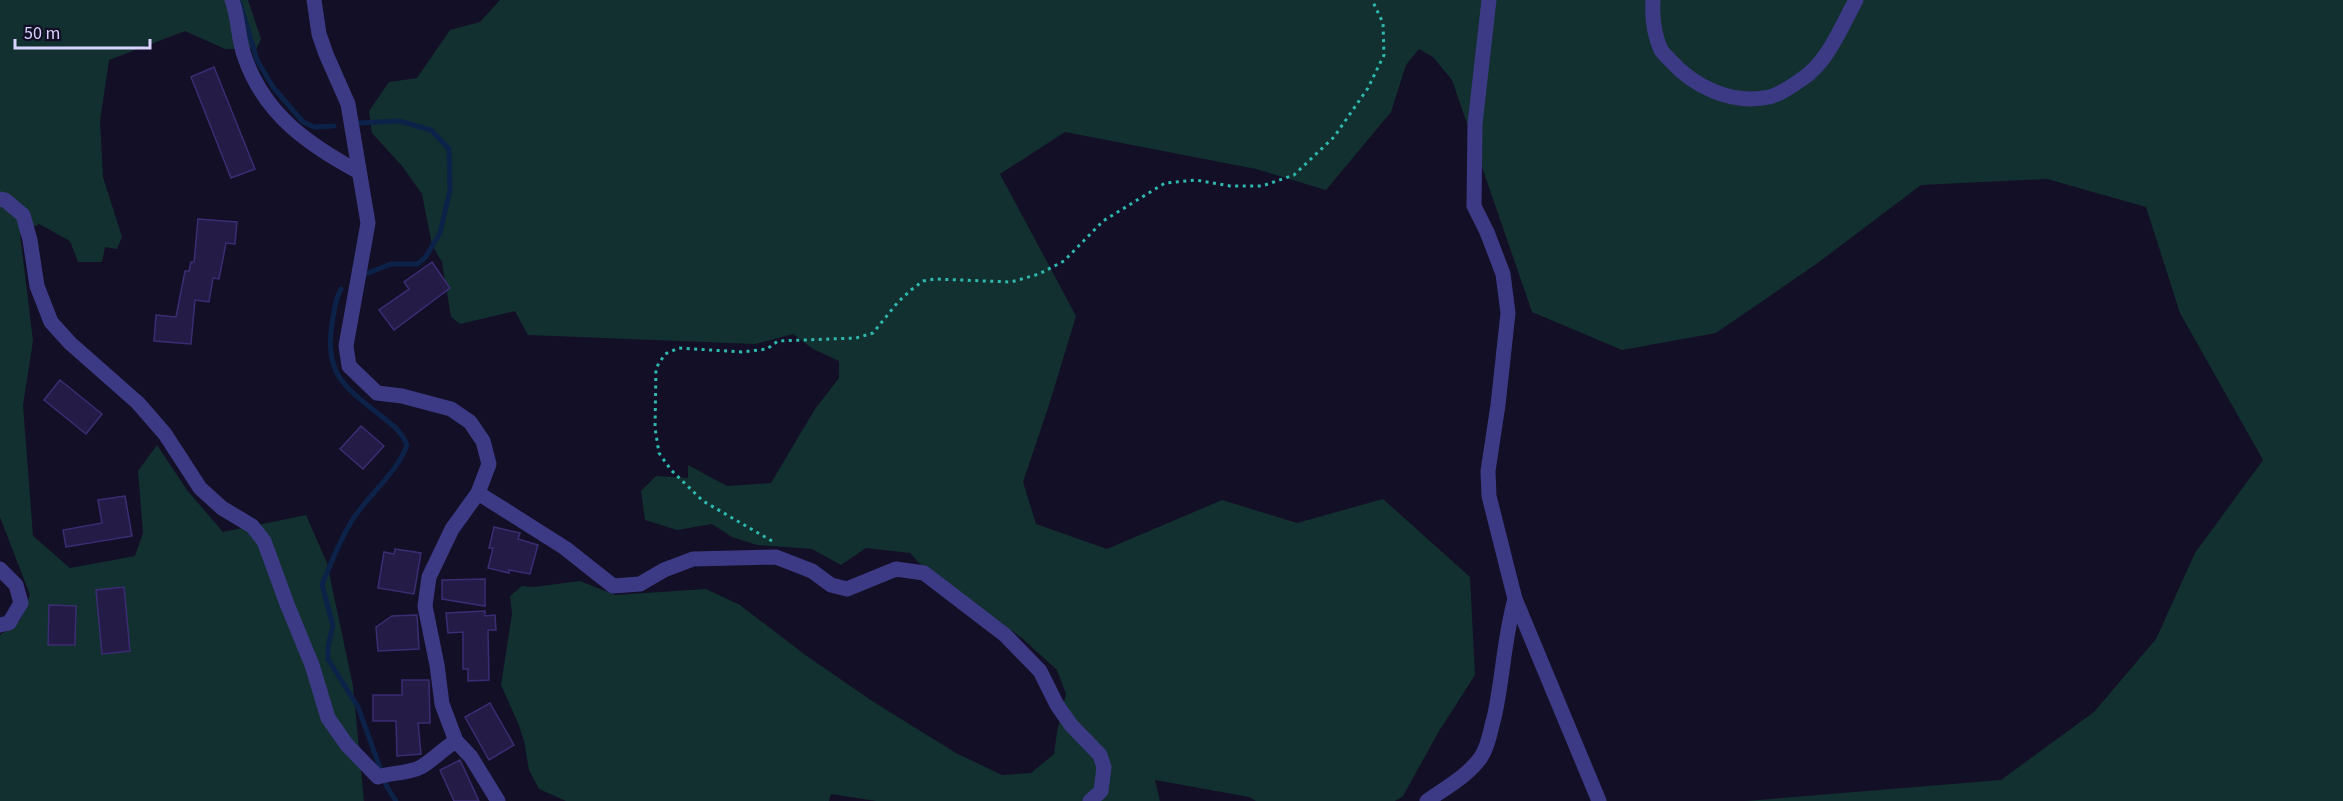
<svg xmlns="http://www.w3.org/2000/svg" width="2343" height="801" font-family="'Source Sans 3',sans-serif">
  <rect width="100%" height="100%" fill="#130f26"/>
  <g fill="#12302f">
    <polygon points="0,0 248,0 261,39 256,49 225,49 185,31 109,60 100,121 103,177 122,237 117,249 105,247 102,262 78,262 70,241 39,224 20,234 33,341 23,405 33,536 70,568 135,556 143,533 138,471 157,445 187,490 223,532 306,515 327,563 353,686 364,801 0,801 0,635 20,621 30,595 0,517"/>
    <polygon points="500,0 2343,0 2343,801 1746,801 2001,780 2094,712 2156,639 2195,553 2263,460 2180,313 2146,207 2047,179 1921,185 1819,262 1716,333 1622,350 1532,312 1452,80 1433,57 1419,49 1406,65 1391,112 1326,190 1256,169 1065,132 1000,174 1076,316 1049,405 1023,482 1036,524 1107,549 1222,500 1297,523 1383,499 1470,577 1475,675 1439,731 1403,796 1395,801 1256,801 1249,797 1155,780 1160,801 876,801 831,794 829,801 566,801 539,789 529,770 524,741 518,723 501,685 512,614 510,596 522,586 534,587 580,581 615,595 706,589 740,605 804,654 872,701 956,753 1002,775 1031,773 1054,754 1057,732 1066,694 1057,670 1023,639 919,563 910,553 866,548 841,565 812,549 757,545 732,537 712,524 677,530 645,520 641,491 656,476 688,478 688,465 727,486 771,483 815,409 839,378 839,361 813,349 793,334 755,344 528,335 515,311 460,324 451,317 442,262 432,245 422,194 402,166 372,133 369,111 389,82 417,78 450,30 480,22"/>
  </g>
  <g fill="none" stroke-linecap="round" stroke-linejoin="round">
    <g stroke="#0c2248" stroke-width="5">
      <polyline points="240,3 257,60 273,87 303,122 314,127 334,126"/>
      <polyline points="357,123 399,121 431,130 449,149 450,190 440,233 425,258 417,264 391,264 363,275"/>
      <path d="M 341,289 C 335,299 334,312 332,324 C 324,373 344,387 380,415 C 393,426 400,429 407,445 C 397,472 372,492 355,516 C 341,536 332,562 322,584 L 333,626 L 328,646 L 328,659 L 358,707 L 387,787 L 396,801"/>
    </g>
  </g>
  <g fill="#241b47" stroke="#3b2d73" stroke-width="1.5">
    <polygon points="214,67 255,169 231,178 191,77"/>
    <polygon points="198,219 237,222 235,244 226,243 219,279 213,278 209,302 195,300 191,344 154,341 156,315 176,317 185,271 189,271 191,262 194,262"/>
    <polygon points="432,262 450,288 394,330 379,310 409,289 404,282"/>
    <polygon points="60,380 102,414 86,434 44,400"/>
    <polygon points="361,426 384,446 363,469 340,449"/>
    <polygon points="125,496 132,536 66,547 63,530 102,523 98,500"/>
    <polygon points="494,527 520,533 518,539 538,545 530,574 509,570 509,573 488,568 493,548 489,548"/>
    <polygon points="395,549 421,553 414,594 378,588 384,552 394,554"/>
    <polygon points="485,579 485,606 442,599 442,580"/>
    <polygon points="124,587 130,651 102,654 96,590"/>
    <polygon points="49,605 76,606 75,645 48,645"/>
    <polygon points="485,611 485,616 495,615 496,630 488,630 489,680 468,681 468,669 463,669 463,632 448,633 446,613"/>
    <polygon points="417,615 419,649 378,651 376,627 392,616"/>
    <polygon points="402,680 429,680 430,723 418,723 421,754 397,756 396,721 373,721 373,695 402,695"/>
    <polygon points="490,703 514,745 489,760 465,717"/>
    <polygon points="460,760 479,801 454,801 440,770"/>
  </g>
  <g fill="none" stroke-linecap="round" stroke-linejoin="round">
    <polyline stroke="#2fb8b0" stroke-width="3" stroke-dasharray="3 4.5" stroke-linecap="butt" points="772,541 703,501 671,470 659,453 655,428 656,368 665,354 679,348 742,352 767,349 778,341 856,338 873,333 898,302 911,290 923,281 935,279 1011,282 1039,274 1064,261 1103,221 1165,183 1196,180 1230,186 1262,186 1294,175 1334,137 1368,88 1384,55 1383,23 1372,0"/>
    <g stroke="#3d3a85" stroke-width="15">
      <path d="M 232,0 C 239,19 238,40 245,58 C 265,115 309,145 359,172"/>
      <polyline points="314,0 319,34 326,54 348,104 368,223 346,346 349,366 377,393 402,396 451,409 470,422 483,441 489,464 478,493 452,529 429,577 425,606 437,665 442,704 456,741 471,757 498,801"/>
      <polyline points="1489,0 1475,124 1474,206 1487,232 1503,274 1508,313 1498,405 1488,471 1489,496 1515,599 1599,801"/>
      <path d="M 0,199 L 5,200 L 23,215 L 30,240 L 37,286 L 51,322 L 70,343 L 138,403 L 165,434 L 200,488 L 222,508 L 252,526 L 264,541 L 287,604 L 312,665 L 328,718 L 347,745 L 378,777 C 392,772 408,774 421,767 C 433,760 444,748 456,741"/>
      <polyline points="478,493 565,548 613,586 640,584 664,570 693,559 776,557 812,571 831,585 847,589 896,569 924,573 1005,635 1040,671 1057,705 1071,725 1100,755 1104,767 1101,791 1090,801"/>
      <polyline points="0,569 16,585 21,603 9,623 0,625"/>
      <path d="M 1427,801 C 1445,788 1468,776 1481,757 C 1489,745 1490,731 1494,718 C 1503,678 1504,638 1515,599"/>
    </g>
    <path stroke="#3d3a85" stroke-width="15" d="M 1653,0 C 1652,16 1654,35 1661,50 C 1663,53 1667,57 1670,60 C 1694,87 1732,105 1769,97 C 1780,95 1793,85 1802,79 C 1828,62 1841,27 1856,0"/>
  </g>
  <path d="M15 39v9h135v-9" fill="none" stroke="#d9d4ff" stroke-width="3"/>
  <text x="24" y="39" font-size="18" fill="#d9d4ff" stroke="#130f26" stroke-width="4.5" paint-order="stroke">50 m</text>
</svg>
